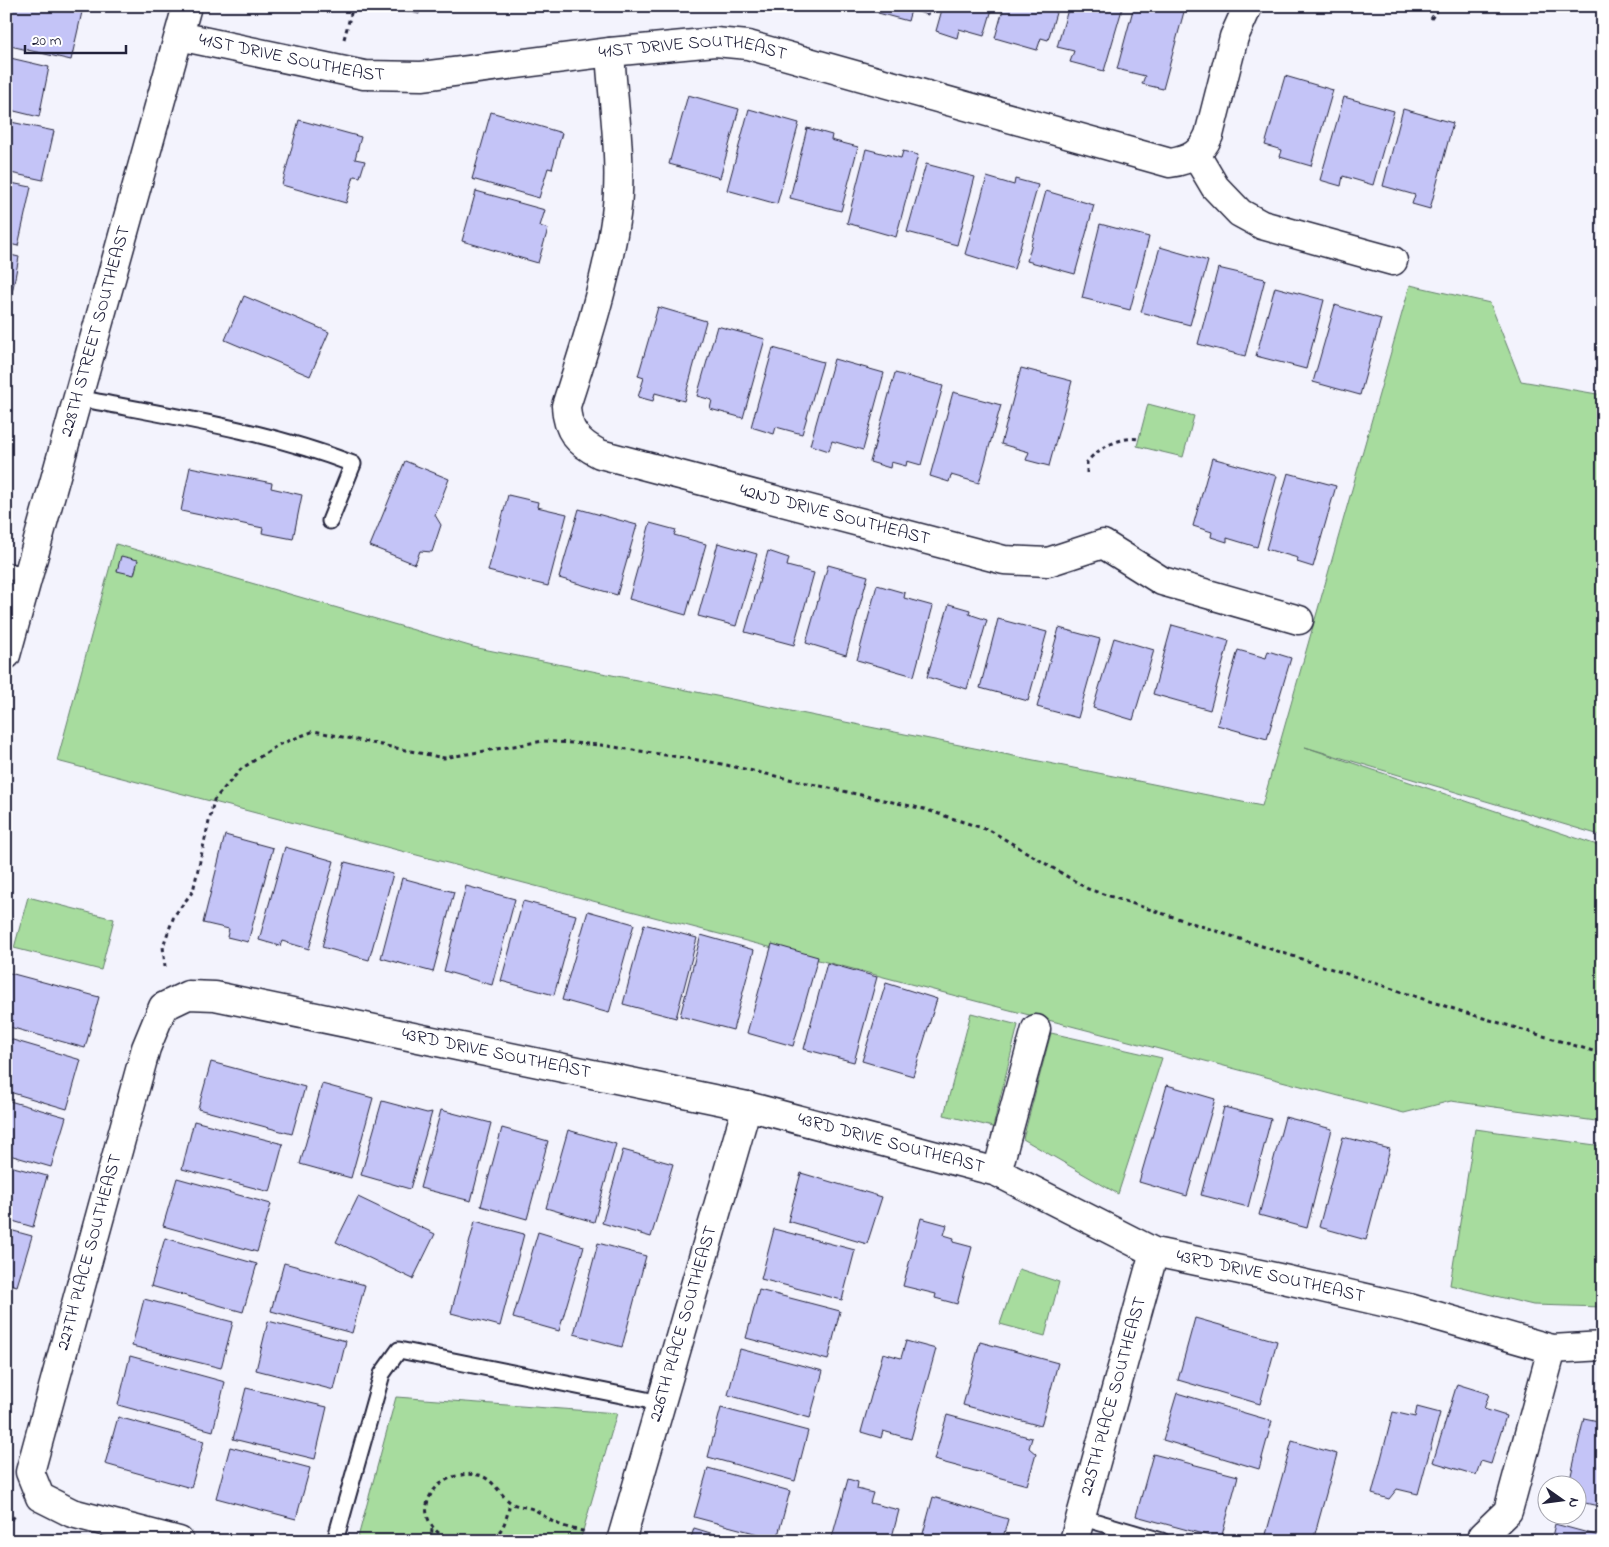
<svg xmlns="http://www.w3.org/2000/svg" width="1609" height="1547" font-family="'Indie Flower',sans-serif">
  <rect width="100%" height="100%" fill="#f3f3fd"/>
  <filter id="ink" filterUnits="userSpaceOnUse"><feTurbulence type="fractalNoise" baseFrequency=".02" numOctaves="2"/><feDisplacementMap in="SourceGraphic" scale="10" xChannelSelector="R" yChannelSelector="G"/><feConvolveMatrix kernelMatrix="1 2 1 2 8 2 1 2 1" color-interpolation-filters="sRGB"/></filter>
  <g filter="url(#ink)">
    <g fill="#a7dc9e" stroke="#647f6c">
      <polygon points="1410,285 1490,303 1521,381 1603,395 1603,836 1305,747 1603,847 1603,1122 1451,1101 1404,1113 57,761 116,544 473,647 1262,806"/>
      <polygon points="1148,404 1194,416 1183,457 1137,446"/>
      <polygon points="28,897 114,919 101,970 14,948"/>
      <polygon points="971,1013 1018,1025 993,1127 944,1115"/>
      <polygon points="1051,1033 1162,1058 1118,1194 1023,1139"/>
      <polygon points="1475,1129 1603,1146 1603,1307 1533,1305 1450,1285"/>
      <polygon points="1019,1269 1059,1282 1045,1336 1000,1324"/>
      <polygon points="396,1397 617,1413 580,1541 357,1541"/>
    </g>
    <g fill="#c4c4f7" stroke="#22223b">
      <polygon points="6,6 58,6 82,12 71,60 6,45"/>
      <polygon points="399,6 421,6 419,14 399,9"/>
      <polygon points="880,6 930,6 928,15 911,10 908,21 878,13"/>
      <polygon points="943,6 993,6 984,36 959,29 957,38 936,31"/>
      <polygon points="1004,6 1058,6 1048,40 1041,38 1037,50 995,38"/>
      <polygon points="1069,6 1123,6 1104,71 1070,62 1074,51 1057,47"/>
      <polygon points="1134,6 1185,8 1163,89 1142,84 1145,76 1117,69"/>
      <polygon points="6,57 49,67 39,117 6,109"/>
      <polygon points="1285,76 1333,90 1311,166 1280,157 1282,150 1265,145"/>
      <polygon points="688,95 739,109 720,178 669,164"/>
      <polygon points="1344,97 1394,111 1373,185 1343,176 1341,186 1320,180"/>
      <polygon points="749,109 799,123 777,204 727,190"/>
      <polygon points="1403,109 1453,123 1430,209 1412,204 1415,195 1383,186"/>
      <polygon points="491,112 562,133 552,169 548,168 539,198 472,179"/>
      <polygon points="299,120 361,137 355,159 365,161 360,177 354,176 346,203 282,185"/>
      <polygon points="6,121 54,131 43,180 6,172"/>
      <polygon points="807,128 832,135 831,140 858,147 841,211 790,198"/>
      <polygon points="866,149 901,158 903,151 918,155 896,237 847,223"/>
      <polygon points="926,164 975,177 957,245 907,232"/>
      <polygon points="987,177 1014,185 1015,179 1038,185 1014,269 965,254"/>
      <polygon points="6,182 31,187 18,246 6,243"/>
      <polygon points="476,191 545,210 540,226 548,229 538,263 462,241"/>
      <polygon points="1046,191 1094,205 1075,274 1027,261"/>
      <polygon points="1100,224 1149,237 1130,310 1082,298"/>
      <polygon points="1160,247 1208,261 1190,325 1141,312"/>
      <polygon points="6,254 19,257 8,314 6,313"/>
      <polygon points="1218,268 1265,279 1245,356 1198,344"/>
      <polygon points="1275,287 1324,300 1306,369 1256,356"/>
      <polygon points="244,296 329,332 310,376 225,340"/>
      <polygon points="1335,305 1381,319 1360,395 1313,382"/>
      <polygon points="658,307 706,321 684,401 655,393 653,401 638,397 644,378 638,376"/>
      <polygon points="717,326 765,339 743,418 710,409 712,400 697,396"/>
      <polygon points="773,348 823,362 802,434 776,427 774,434 751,427"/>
      <polygon points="834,359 884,373 863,450 832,441 829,451 810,445"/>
      <polygon points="1021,368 1072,381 1049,466 1026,460 1029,452 1001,444"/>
      <polygon points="895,373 943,386 921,465 907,461 906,466 891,462 890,468 870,462"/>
      <polygon points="953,392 1001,405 979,483 951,475 949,482 930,476"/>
      <polygon points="1212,458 1277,476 1257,547 1227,538 1227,542 1211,537 1212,532 1193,526"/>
      <polygon points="405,461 449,479 435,515 441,525 432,552 420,551 415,564 370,546"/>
      <polygon points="190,467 272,483 271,488 302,495 293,539 262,533 263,528 181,511"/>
      <polygon points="1288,473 1336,486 1313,567 1297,562 1298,558 1266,549"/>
      <polygon points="508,495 538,502 537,507 567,514 548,586 488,571"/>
      <polygon points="579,509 637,525 617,595 559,578"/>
      <polygon points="650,523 676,530 674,535 706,544 686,615 629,599"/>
      <polygon points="718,543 757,554 736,626 698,616"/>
      <polygon points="768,551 789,558 787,566 814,573 794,645 745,632"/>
      <polygon points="121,556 138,560 134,575 117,571"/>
      <polygon points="828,565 868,576 846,655 806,643"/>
      <polygon points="877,585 905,593 904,598 933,606 914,676 857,660"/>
      <polygon points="949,604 970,610 969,614 987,620 967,689 927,677"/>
      <polygon points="998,619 1047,632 1028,701 980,688"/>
      <polygon points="1172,625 1229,641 1210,710 1153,694"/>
      <polygon points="1059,628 1100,639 1078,718 1037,707"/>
      <polygon points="1114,638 1154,650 1133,720 1093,708"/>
      <polygon points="1238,650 1266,658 1268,651 1291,658 1267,739 1217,725"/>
      <polygon points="225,835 273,848 248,942 227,937 229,929 203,923"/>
      <polygon points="285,847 334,861 309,949 282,941 280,946 259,940"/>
      <polygon points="345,862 393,874 369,960 322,947"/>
      <polygon points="402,878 454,892 433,972 381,958"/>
      <polygon points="466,886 515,899 492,985 444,971"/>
      <polygon points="523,901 576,915 554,995 501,981"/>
      <polygon points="588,911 634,924 609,1013 562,1000"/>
      <polygon points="644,924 697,938 676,1018 623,1004"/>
      <polygon points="701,935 754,950 733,1030 680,1016"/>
      <polygon points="772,944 818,957 793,1046 747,1033"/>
      <polygon points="827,963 877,977 854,1062 804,1049"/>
      <polygon points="6,972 99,997 85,1048 6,1026"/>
      <polygon points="886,983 937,999 913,1076 862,1061"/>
      <polygon points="6,1038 81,1060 67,1109 6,1091"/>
      <polygon points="211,1062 305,1087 292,1134 198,1109"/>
      <polygon points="322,1084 373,1098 351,1178 300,1164"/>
      <polygon points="1167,1085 1215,1099 1187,1196 1139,1182"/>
      <polygon points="6,1100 66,1117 51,1167 6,1154"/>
      <polygon points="382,1101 427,1113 432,1112 410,1189 361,1175"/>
      <polygon points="1224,1107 1271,1119 1248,1207 1201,1195"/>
      <polygon points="441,1110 491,1123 471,1201 420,1188"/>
      <polygon points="1285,1117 1332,1129 1307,1228 1259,1215"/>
      <polygon points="194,1121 283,1144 270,1192 182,1169"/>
      <polygon points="502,1128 548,1141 527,1219 481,1206"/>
      <polygon points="568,1130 616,1144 594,1222 546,1208"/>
      <polygon points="1343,1137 1390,1149 1366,1240 1319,1227"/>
      <polygon points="623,1150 673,1164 651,1237 602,1223"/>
      <polygon points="6,1165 47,1176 33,1227 6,1219"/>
      <polygon points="801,1173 882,1197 867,1244 788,1221"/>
      <polygon points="177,1178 271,1204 257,1252 163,1226"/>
      <polygon points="358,1197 435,1234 413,1279 336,1242"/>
      <polygon points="921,1218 947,1225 944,1235 954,1238 953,1242 972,1247 957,1304 935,1298 936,1294 903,1286"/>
      <polygon points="475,1221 524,1234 500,1326 451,1313"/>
      <polygon points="6,1229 32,1236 17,1286 6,1283"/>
      <polygon points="774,1229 855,1250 842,1300 761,1279"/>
      <polygon points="538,1232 584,1246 559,1331 513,1318"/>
      <polygon points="165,1238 257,1264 243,1312 151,1286"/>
      <polygon points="598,1243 646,1256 622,1347 574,1334"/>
      <polygon points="284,1263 365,1285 352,1333 271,1311"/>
      <polygon points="759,1290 840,1311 828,1360 746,1338"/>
      <polygon points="144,1299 233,1322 221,1368 132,1346"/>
      <polygon points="1195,1318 1277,1341 1260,1404 1178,1380"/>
      <polygon points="268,1321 346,1341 334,1390 256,1370"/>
      <polygon points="906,1341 936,1349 911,1439 883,1431 881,1438 861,1432 883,1353 901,1358"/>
      <polygon points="980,1342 1058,1363 1041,1426 963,1405"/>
      <polygon points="740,1349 823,1371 810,1418 728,1395"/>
      <polygon points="130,1356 225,1382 213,1431 118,1405"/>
      <polygon points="1457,1384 1489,1394 1484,1409 1506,1416 1491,1464 1481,1461 1476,1475 1433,1462"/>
      <polygon points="246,1388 327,1407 315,1459 233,1439"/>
      <polygon points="1177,1393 1272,1421 1259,1469 1163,1440"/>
      <polygon points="1417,1407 1440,1413 1418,1494 1397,1489 1389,1499 1372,1494 1393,1412 1415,1417"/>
      <polygon points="721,1408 808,1431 795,1481 708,1457"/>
      <polygon points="947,1415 1032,1438 1029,1448 1036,1454 1027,1485 934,1460"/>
      <polygon points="118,1417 204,1441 191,1488 105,1464"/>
      <polygon points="1584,1418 1603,1422 1603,1507 1576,1501 1576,1484 1569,1484"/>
      <polygon points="1292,1441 1337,1454 1313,1541 1275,1541 1265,1538"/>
      <polygon points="230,1447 310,1468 296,1519 216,1498"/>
      <polygon points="1153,1454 1238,1476 1221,1539 1136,1516"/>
      <polygon points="708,1468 790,1491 777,1539 694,1517"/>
      <polygon points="848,1479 858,1482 857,1489 873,1493 870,1503 899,1510 891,1541 831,1541"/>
      <polygon points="933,1497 1008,1519 1002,1541 921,1541"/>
      <polygon points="1555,1524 1603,1537 1603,1541 1551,1541"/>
      <polygon points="694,1528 737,1541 690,1541"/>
    </g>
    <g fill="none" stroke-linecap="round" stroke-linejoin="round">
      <g stroke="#22223b" stroke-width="19">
        <g id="service">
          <path d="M 78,398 C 170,416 265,430 353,464 L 330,521"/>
          <polyline points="6,571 28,575"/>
          <polyline points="1080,1517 1162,1541"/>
          <polyline points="335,1541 382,1374 399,1350 661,1403"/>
        </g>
      </g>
      <g stroke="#22223b" stroke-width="31">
        <g id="minor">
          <path id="s1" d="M 179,36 L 364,75 L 422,76 L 610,52 L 715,42 L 748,45 L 1170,163 C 1191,160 1201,153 1209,135 L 1234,37 L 1248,6"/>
          <path id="s2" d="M 610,52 C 613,105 623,162 616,215 C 607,280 586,344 566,406 C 567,431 578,443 600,454 L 1004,560 L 1048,562 L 1103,544 L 1162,581 L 1299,620"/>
          <polyline points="1196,155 1215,187 1240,213 1262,225 1393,261"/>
          <polyline points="997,1172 1036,1029"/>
          <polyline points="1482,1536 1508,1511 1552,1349"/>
          <path id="s3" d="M 179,1541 L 72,1513 L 40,1497 L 30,1472 L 146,1048 L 163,1007 L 188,995 L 215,996 L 747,1106 L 997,1172 L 1154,1252 L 1279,1278 L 1409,1308 L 1552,1349 L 1603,1346"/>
          <path id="s4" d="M 621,1541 L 747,1106"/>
          <path id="s5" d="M 1074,1541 L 1154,1252"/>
        </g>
      </g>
      <g stroke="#22223b" stroke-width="31">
        <g id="secondary">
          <path id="s6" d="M 6,655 L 187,6"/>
        </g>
      </g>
      <g stroke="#22223b" stroke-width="3" stroke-dasharray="4 4" stroke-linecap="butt">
        <polyline points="1431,19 1440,6"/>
        <polyline points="344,39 353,6"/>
        <path d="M 1087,473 L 1087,462 C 1098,448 1121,436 1139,439"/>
        <polyline points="165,967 163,946 174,916 193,891 214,800 241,769 278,745 314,731 444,758 543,741 601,745 717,763 924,809 991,831 1088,889 1460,1011 1603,1054"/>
        <polyline points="6,1525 15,1516"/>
        <polyline points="431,1541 432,1529"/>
        <path d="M 453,1541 C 403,1521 431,1468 478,1475 C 493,1478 499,1494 510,1502 C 516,1507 527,1506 535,1510 C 543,1514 549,1521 558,1524 C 567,1528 578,1530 587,1532"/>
        <path d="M 486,1541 C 504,1534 506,1520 510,1503"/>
      </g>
      <use href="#service" stroke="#fff" stroke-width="15"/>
      <use href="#minor" stroke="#fff" stroke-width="28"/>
      <use href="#secondary" stroke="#fff" stroke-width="28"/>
    </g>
  </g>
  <g text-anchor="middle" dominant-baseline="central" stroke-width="4" stroke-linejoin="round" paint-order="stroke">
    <g font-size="18" fill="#22223b" stroke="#fff">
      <text stroke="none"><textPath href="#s1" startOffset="520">41ST DRIVE SOUTHEAST</textPath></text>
      <text stroke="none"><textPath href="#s1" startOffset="115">41ST DRIVE SOUTHEAST</textPath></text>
      <text stroke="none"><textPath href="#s6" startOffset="336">228TH STREET SOUTHEAST</textPath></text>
      <text stroke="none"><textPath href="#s2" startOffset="666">42ND DRIVE SOUTHEAST</textPath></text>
      <text stroke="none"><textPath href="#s3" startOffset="999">43RD DRIVE SOUTHEAST</textPath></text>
      <text stroke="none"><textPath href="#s3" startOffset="1404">43RD DRIVE SOUTHEAST</textPath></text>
      <text stroke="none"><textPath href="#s3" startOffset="401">227TH PLACE SOUTHEAST</textPath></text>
      <text stroke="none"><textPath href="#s3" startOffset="1809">43RD DRIVE SOUTHEAST</textPath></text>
      <text stroke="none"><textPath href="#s4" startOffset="226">226TH PLACE SOUTHEAST</textPath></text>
      <text stroke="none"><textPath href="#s5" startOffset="150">225TH PLACE SOUTHEAST</textPath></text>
    </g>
  </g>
  <rect width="1609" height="1547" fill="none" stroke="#fff" stroke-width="25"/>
  <rect x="12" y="12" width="1584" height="1522" fill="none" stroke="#22223b" stroke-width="2" filter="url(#ink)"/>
  <g transform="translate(1562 1500) rotate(104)"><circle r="24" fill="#ffffff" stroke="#a7a7b1"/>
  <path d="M0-4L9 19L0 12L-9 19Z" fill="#22223b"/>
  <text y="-8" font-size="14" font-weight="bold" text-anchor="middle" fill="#22223b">N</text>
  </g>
  <path d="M25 45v8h101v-8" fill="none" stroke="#22223b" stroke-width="2.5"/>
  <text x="32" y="45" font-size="15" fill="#22223b" stroke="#ffffff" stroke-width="4" paint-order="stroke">20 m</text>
</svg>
